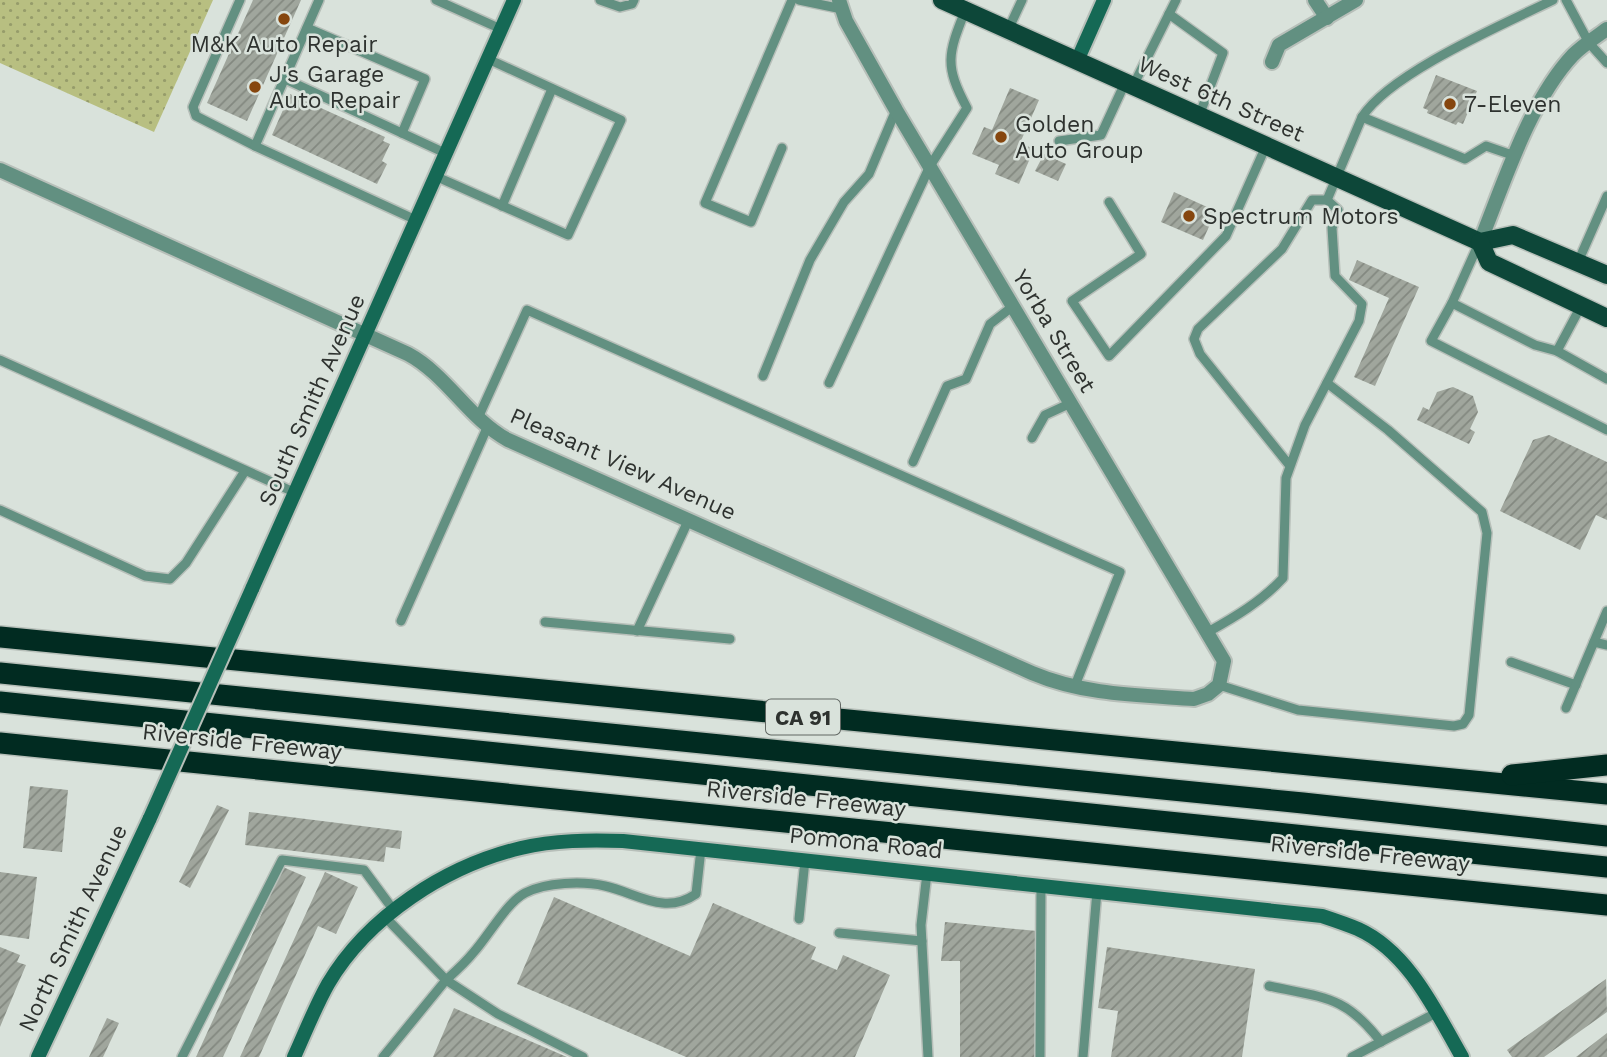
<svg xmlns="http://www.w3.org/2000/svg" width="1607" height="1057" font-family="'Work Sans',sans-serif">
  <defs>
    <pattern id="grass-dots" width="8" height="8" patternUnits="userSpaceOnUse" patternTransform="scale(1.75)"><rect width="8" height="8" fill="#b8bf81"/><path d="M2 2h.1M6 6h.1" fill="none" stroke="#969c6a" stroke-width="1.8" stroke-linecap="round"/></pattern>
    <pattern id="building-hatch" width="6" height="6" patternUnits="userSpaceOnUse" patternTransform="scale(1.75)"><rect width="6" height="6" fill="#a0a69d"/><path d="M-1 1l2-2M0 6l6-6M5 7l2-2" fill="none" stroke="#838880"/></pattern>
  </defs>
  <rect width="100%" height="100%" fill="#d9e2db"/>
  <polygon fill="url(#grass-dots)" points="0,0 213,0 154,132 0,63"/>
  <g fill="url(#building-hatch)">
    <polygon points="253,0 301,0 247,121 207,103"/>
    <polygon points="1436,75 1477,91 1463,124 1458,122 1456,125 1427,113 1428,110 1423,108"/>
    <polygon points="1010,88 1039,100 1020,143 1034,149 1019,184 995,174 999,165 972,154 984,127 992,130"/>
    <polygon points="290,94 385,137 383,141 390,144 382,161 387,164 377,184 272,135"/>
    <polygon points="1044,154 1066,164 1058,181 1035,171"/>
    <polygon points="1174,192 1216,211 1203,240 1161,222"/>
    <polygon points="1357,260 1419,287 1375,386 1354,377 1389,298 1349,280"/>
    <polygon points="1453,387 1473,396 1478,412 1470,429 1475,432 1469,444 1417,420 1423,407 1429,410 1437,392"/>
    <polygon points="1549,435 1607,462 1607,520 1596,515 1580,550 1500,511 1533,440"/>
    <polygon points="30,786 68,790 62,852 23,848"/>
    <polygon points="217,805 229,810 190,888 179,882"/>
    <polygon points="249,812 402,831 400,849 386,847 384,862 245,845"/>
    <polygon points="283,867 306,877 223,1057 196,1057"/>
    <polygon points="0,872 37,877 29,939 0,935"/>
    <polygon points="325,872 358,887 336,934 318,926 259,1057 240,1057"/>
    <polygon points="554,897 690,956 713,903 816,947 811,959 837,970 843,955 890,975 855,1057 686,1057 517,984"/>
    <polygon points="945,922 1037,931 1036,1057 960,1057 960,961 941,961"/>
    <polygon points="0,947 20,955 17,962 26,965 0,1027"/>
    <polygon points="1107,947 1255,969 1242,1057 1111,1057 1118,1011 1098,1008"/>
    <polygon points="1606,979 1607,1012 1544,1057 1512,1057 1507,1050"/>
    <polygon points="454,1008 567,1057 433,1057"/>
    <polygon points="107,1018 119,1023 103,1057 89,1057"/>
    <polygon points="1607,1033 1607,1057 1576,1057"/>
  </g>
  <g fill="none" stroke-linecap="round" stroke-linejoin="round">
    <g stroke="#b7bfb9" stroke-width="12">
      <g id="lane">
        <polyline points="240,0 193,107 196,116 255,146"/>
        <polyline points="319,0 255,146 416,220"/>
        <polyline points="436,0 501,29"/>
        <polyline points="600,0 620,7 632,4 634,0"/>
        <polyline points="799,0 842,9"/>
        <polyline points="1566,0 1589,43 1607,63"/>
        <polyline points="1169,14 1223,53 1199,116"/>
        <polyline points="307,28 425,79 402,133"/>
        <polyline points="1008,30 1022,0"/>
        <polyline points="285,79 445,153"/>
        <polyline points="1133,86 1176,0"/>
        <polyline points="1059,141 1101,135 1125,83"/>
        <polyline points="782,148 751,222 705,203 792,0"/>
        <path d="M 1515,156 L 1486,146 L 1465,159 L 1362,117 C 1390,73 1504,24 1553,0"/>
        <polyline points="435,176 568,235 621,120 488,59"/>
        <polyline points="1327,200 1362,117"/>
        <polyline points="1109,202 1141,254 1072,301 1109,356 1226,236 1266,146"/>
        <polyline points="502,206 552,89"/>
        <polyline points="1479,243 1452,303 1535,345 1557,351 1581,306"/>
        <polyline points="1578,262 1607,196"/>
        <polyline points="1452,303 1431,341 1607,430"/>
        <polyline points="1557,351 1607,379"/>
        <polyline points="0,360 296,493"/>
        <polyline points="763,376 810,260 844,202 869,174 896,110"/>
        <path d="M 829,383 L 930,166 L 967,108 C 944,65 948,54 965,11"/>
        <polyline points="478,418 527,310 1120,572 1074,688"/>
        <polyline points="1032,438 1045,415 1071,403"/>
        <polyline points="913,462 947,386 966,379 990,324 1012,307"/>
        <polyline points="0,510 145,576 170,579 186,563 245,471"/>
        <polyline points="401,621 487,428"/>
        <polyline points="545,622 730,639"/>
        <polyline points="637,631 689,519"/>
        <path d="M 1208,632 C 1235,617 1262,601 1283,578 L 1286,478 L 1305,425 L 1359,321 L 1362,304 L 1335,276 L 1332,228 L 1338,210 L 1327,200 L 1312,200 L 1282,249 L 1198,329 L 1194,339 L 1200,354 L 1290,466"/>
        <polyline points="1594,642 1607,645"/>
        <polyline points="1511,662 1576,685"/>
        <polyline points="1219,685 1298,710 1454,726 1463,724 1469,715 1487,533 1482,512 1388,430 1327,383"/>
        <polyline points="1566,708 1607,611"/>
        <polyline points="927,873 921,925 928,1057"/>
        <polyline points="799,919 805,860"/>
        <polyline points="839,933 922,941"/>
        <path d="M 1269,986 C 1324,998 1345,995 1381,1042"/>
        <polyline points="182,1057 282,860 364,870 395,912"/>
        <polyline points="383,1057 446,980 386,918"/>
        <path d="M 583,1057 L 498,1014 L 446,980 C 456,971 465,963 473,953 C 488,937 506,903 525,893 C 546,882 583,881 605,886 C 637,893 664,916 696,894 L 701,849"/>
        <polyline points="1040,1057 1041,885"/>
        <polyline points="1083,1057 1097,891"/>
        <polyline points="1352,1057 1436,1013"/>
      </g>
    </g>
    <g stroke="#b7bfb9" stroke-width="18">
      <g id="street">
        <polyline points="1315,0 1327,18"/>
        <polyline points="1272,62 1279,45 1356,0"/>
        <path d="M 0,170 L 408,354 C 447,375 469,419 508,440 L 1032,673 C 1084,695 1138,695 1194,699 L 1208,694 L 1219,685 L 1224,661 L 896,110 L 846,21 L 839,0"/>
        <path d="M 1480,242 C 1504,183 1529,102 1573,55 C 1583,45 1596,37 1607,29"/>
      </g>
    </g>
    <g stroke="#b7bfb9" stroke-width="18">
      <g id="secondary">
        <polyline points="1077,61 1104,0"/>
        <polyline points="252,589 514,0"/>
        <polyline points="38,1057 150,818"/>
        <path d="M 294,1057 C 305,1033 315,1007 328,984 C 368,916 446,866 521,848 C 555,840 589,840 623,841 L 1322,916 C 1334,920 1346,924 1358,929 C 1409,952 1436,1012 1462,1057"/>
      </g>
    </g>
    <g stroke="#b7bfb9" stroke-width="21">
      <g id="primary">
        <polyline points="942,0 1480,242 1513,235 1607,275"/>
        <polyline points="1480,242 1489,262 1607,318"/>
      </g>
    </g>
    <g stroke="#b7bfb9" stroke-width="24">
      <g id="highway">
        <polyline points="0,637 1607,794"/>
        <polyline points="0,673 1303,803 1607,836"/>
        <polyline points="0,702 1607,867"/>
        <polyline points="0,743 1607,905"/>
        <polyline points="1512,775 1607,765"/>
      </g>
    </g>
    <use href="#lane" stroke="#629081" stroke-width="9"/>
    <use href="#street" stroke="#629081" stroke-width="14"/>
    <use href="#secondary" stroke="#156955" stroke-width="14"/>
    <use href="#primary" stroke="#0d4739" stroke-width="18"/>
    <use href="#highway" stroke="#012b21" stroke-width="21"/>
    <g stroke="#b7bfb9" stroke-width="18" stroke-linecap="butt">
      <polyline id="secondary-bridge" points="150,818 252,589"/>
    </g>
    <use href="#secondary-bridge" stroke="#156955" stroke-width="14"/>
  </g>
  <g fill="#86460e" stroke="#d9e2db" stroke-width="2.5">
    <circle cx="284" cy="19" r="7"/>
    <circle cx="255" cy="87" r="7"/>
    <circle cx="1450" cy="104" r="7"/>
    <circle cx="1001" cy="137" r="7"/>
    <circle cx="1189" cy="216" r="7"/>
  </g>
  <g text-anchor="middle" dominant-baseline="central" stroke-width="5" stroke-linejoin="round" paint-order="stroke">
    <rect fill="#d9e2db" stroke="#616763" stroke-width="2" x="766" y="699.5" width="74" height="35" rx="5"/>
    <g font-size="21" font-weight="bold" fill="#2e322f">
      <text x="803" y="717">CA 91</text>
    </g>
    <g font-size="23" fill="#2e322f" stroke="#d9e2db" text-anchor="start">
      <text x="284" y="44" text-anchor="middle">M&amp;K Auto Repair</text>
      <text x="269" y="74">J's Garage<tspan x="269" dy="26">Auto Repair</tspan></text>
      <text x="1464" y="104">7-Eleven</text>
      <text x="1015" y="124">Golden<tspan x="1015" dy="26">Auto Group</tspan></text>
      <text x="1203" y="216">Spectrum Motors</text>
    </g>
    <g font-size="23" fill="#2e322f" stroke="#d9e2db">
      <text transform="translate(1221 99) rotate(24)">West 6th Street</text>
      <text transform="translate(1054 331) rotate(59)">Yorba Street</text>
      <text transform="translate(312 400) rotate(-66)">South Smith Avenue</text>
      <text transform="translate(623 464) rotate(24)">Pleasant View Avenue</text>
      <text transform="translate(242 742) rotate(6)">Riverside Freeway</text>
      <text transform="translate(806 799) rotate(6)">Riverside Freeway</text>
      <text transform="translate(866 843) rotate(6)">Pomona Road</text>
      <text transform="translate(1370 854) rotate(6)">Riverside Freeway</text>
      <text transform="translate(73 928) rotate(-65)">North Smith Avenue</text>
    </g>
  </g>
</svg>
